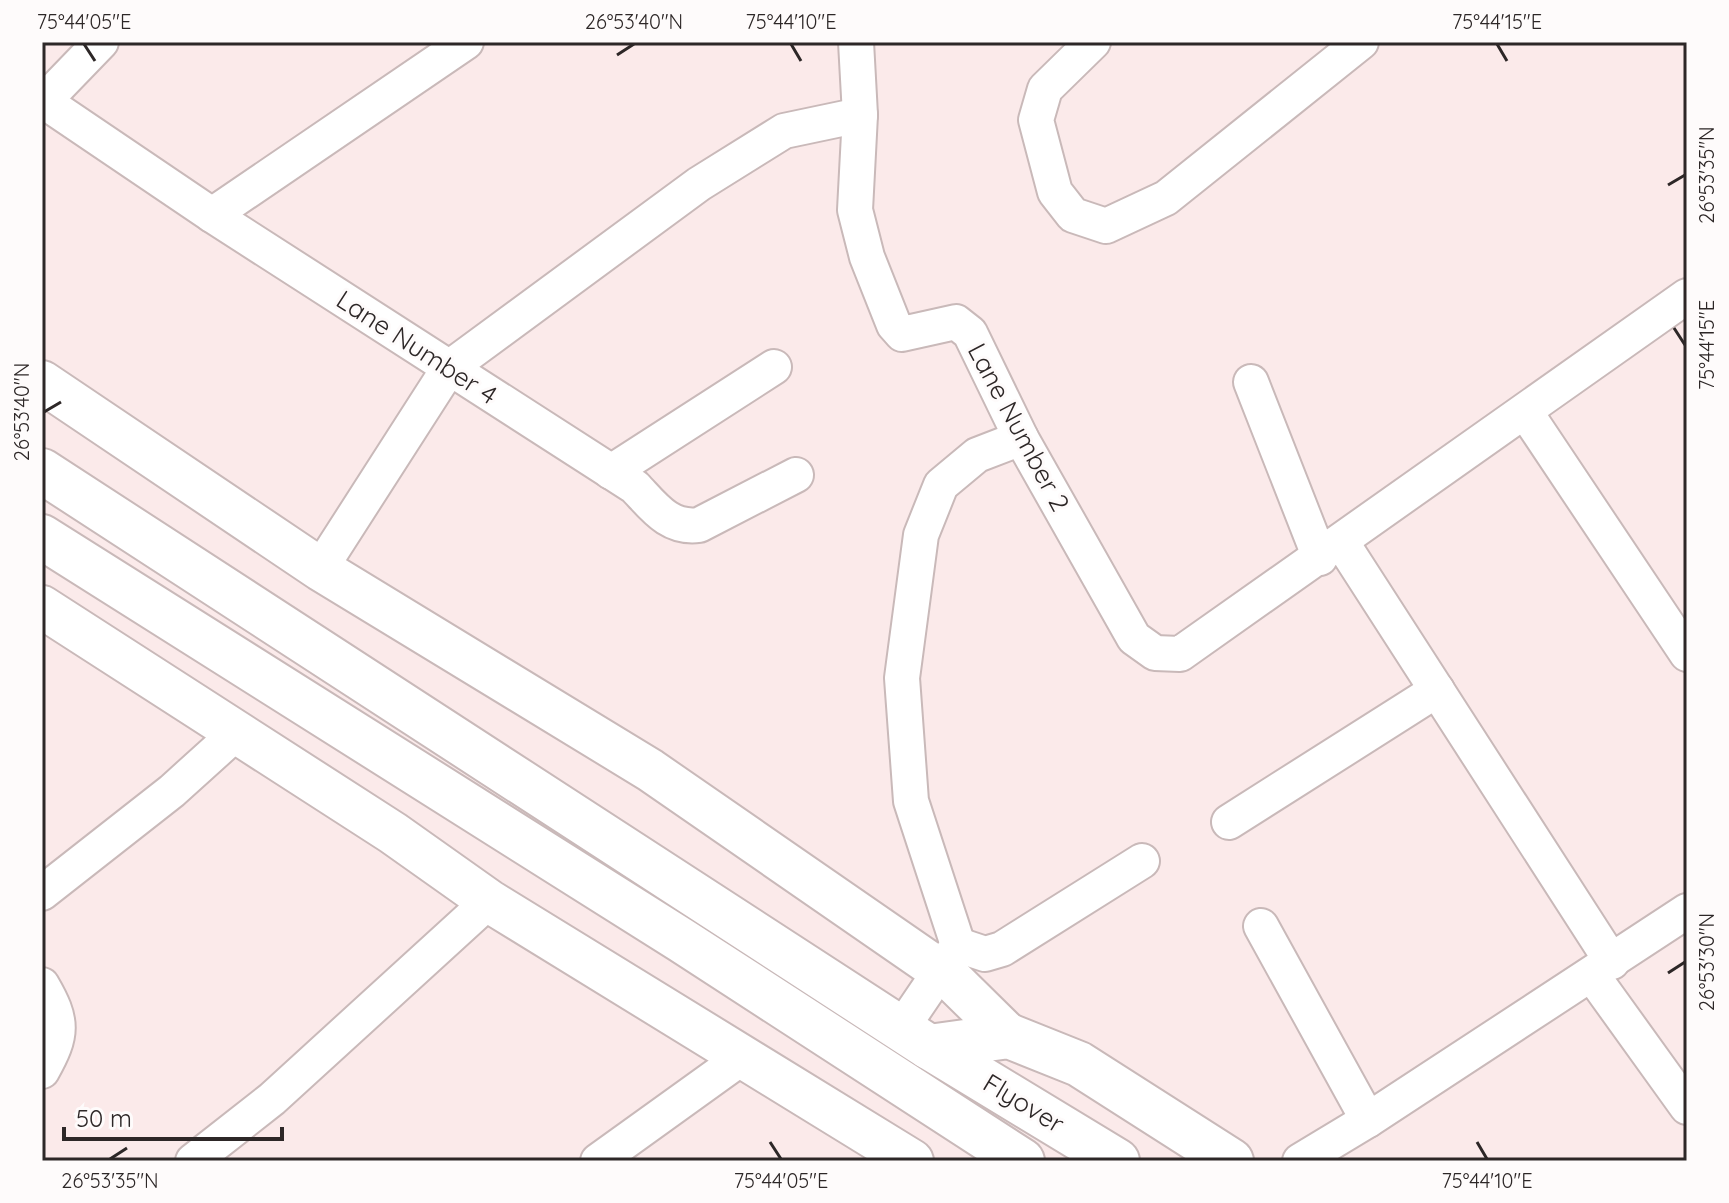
<svg xmlns="http://www.w3.org/2000/svg" width="1729" height="1203" font-family="Quicksand,sans-serif">
  <rect width="100%" height="100%" fill="#fbeaea"/>
  <g fill="none" stroke-linecap="round" stroke-linejoin="round">
    <g stroke="#c9b9b9" stroke-width="38">
      <g id="minor">
        <polyline points="856,42 860,115 855,210 867,257 894,325 902,334 956,322 970,333 1021,438 1134,638 1155,653 1180,654 1687,296"/>
        <polyline points="1093,42 1045,89 1036,120 1055,192 1073,215 1106,226 1166,198 1361,42"/>
        <path d="M 42,100 L 212,215 L 635,487 C 654,507 669,529 699,525 L 796,475"/>
        <polyline points="44,101 101,42"/>
        <polyline points="212,215 466,42"/>
        <polyline points="1251,382 1320,558"/>
        <polyline points="1526,413 1687,654"/>
        <polyline points="611,472 774,367"/>
        <polyline points="1342,543 1612,962"/>
        <polyline points="320,569 449,368 699,184 784,131 860,115"/>
        <polyline points="1229,822 1437,690"/>
        <polyline points="42,893 172,791 235,734"/>
        <polyline points="1261,926 1368,1120"/>
        <polyline points="958,945 985,954 1002,949 1142,861"/>
        <polyline points="1592,975 1687,1107"/>
        <path d="M 42,985 C 63,1021 63,1034 42,1071"/>
        <polyline points="901,1029 958,945 911,801 902,678 921,535 941,485 977,455 1021,438"/>
        <polyline points="193,1161 272,1099 489,901"/>
        <polyline points="598,1161 744,1056"/>
        <polyline points="1300,1161 1368,1120 1687,911"/>
      </g>
    </g>
    <g stroke="#c9b9b9" stroke-width="46">
      <g id="tertiary">
        <polyline points="42,382 320,569 650,770 948,976 1009,1036"/>
        <polyline points="42,607 393,833 489,901 912,1161"/>
      </g>
    </g>
    <g stroke="#c9b9b9" stroke-width="48">
      <g id="trunk">
        <polyline points="42,471 929,1047 1117,1161"/>
        <polyline points="42,537 681,940 1022,1161"/>
        <polyline points="929,1047 1009,1036 1079,1064 1231,1161"/>
      </g>
    </g>
    <use href="#minor" stroke="#fff" stroke-width="34"/>
    <use href="#tertiary" stroke="#fff" stroke-width="42"/>
    <use href="#trunk" stroke="#fff" stroke-width="44"/>
  </g>
  <path fill="none" stroke="#2d2727" stroke-width="3" d="M 84,44 L 95,61M 791,44 L 801,61M 1497,44 L 1507,61M 617,55 L 634,44M 1668,185 L 1685,175M 1674,328 L 1685,345M 44,412 L 61,402M 1668,973 L 1685,962M 770,1142 L 781,1159M 1477,1142 L 1487,1159M 110,1159 L 127,1148"/>
  <g text-anchor="middle" dominant-baseline="central" stroke-width="6" stroke-linejoin="round" paint-order="stroke">
    <g font-size="26" fill="#2d2727" stroke="#fefbfb">
      <text transform="translate(417 347) rotate(33)">Lane Number 4</text>
      <text transform="translate(1019 427) rotate(62)">Lane Number 2</text>
      <text transform="translate(1024 1103) rotate(31)">Flyover</text>
    </g>
  </g>
  <rect width="1729" height="1203" fill="none" stroke="#fefbfb" stroke-width="88"/>
  <path d="M64 1127v12h218v-12" fill="none" stroke="#2d2727" stroke-width="4"/>
  <text x="76" y="1127" font-size="24" fill="#2d2727" stroke="#fefbfb" stroke-width="6" paint-order="stroke">50 m</text>
  <rect x="44" y="44" width="1641" height="1115" fill="none" stroke="#2d2727" stroke-width="3"/>
  <g font-size="20" text-anchor="middle" fill="#2d2727">
    <text x="84" y="29">75°44'05"E</text>
    <text x="634" y="29">26°53'40"N</text>
    <text x="791" y="29">75°44'10"E</text>
    <text x="1497" y="29">75°44'15"E</text>
    <text transform="translate(1707 175) rotate(-90)" y="7">26°53'35"N</text>
    <text transform="translate(1707 345) rotate(-90)" y="7">75°44'15"E</text>
    <text transform="translate(22 412) rotate(-90)" y="7">26°53'40"N</text>
    <text transform="translate(1707 962) rotate(-90)" y="7">26°53'30"N</text>
    <text x="110" y="1188">26°53'35"N</text>
    <text x="781" y="1188">75°44'05"E</text>
    <text x="1487" y="1188">75°44'10"E</text>
  </g>
</svg>
